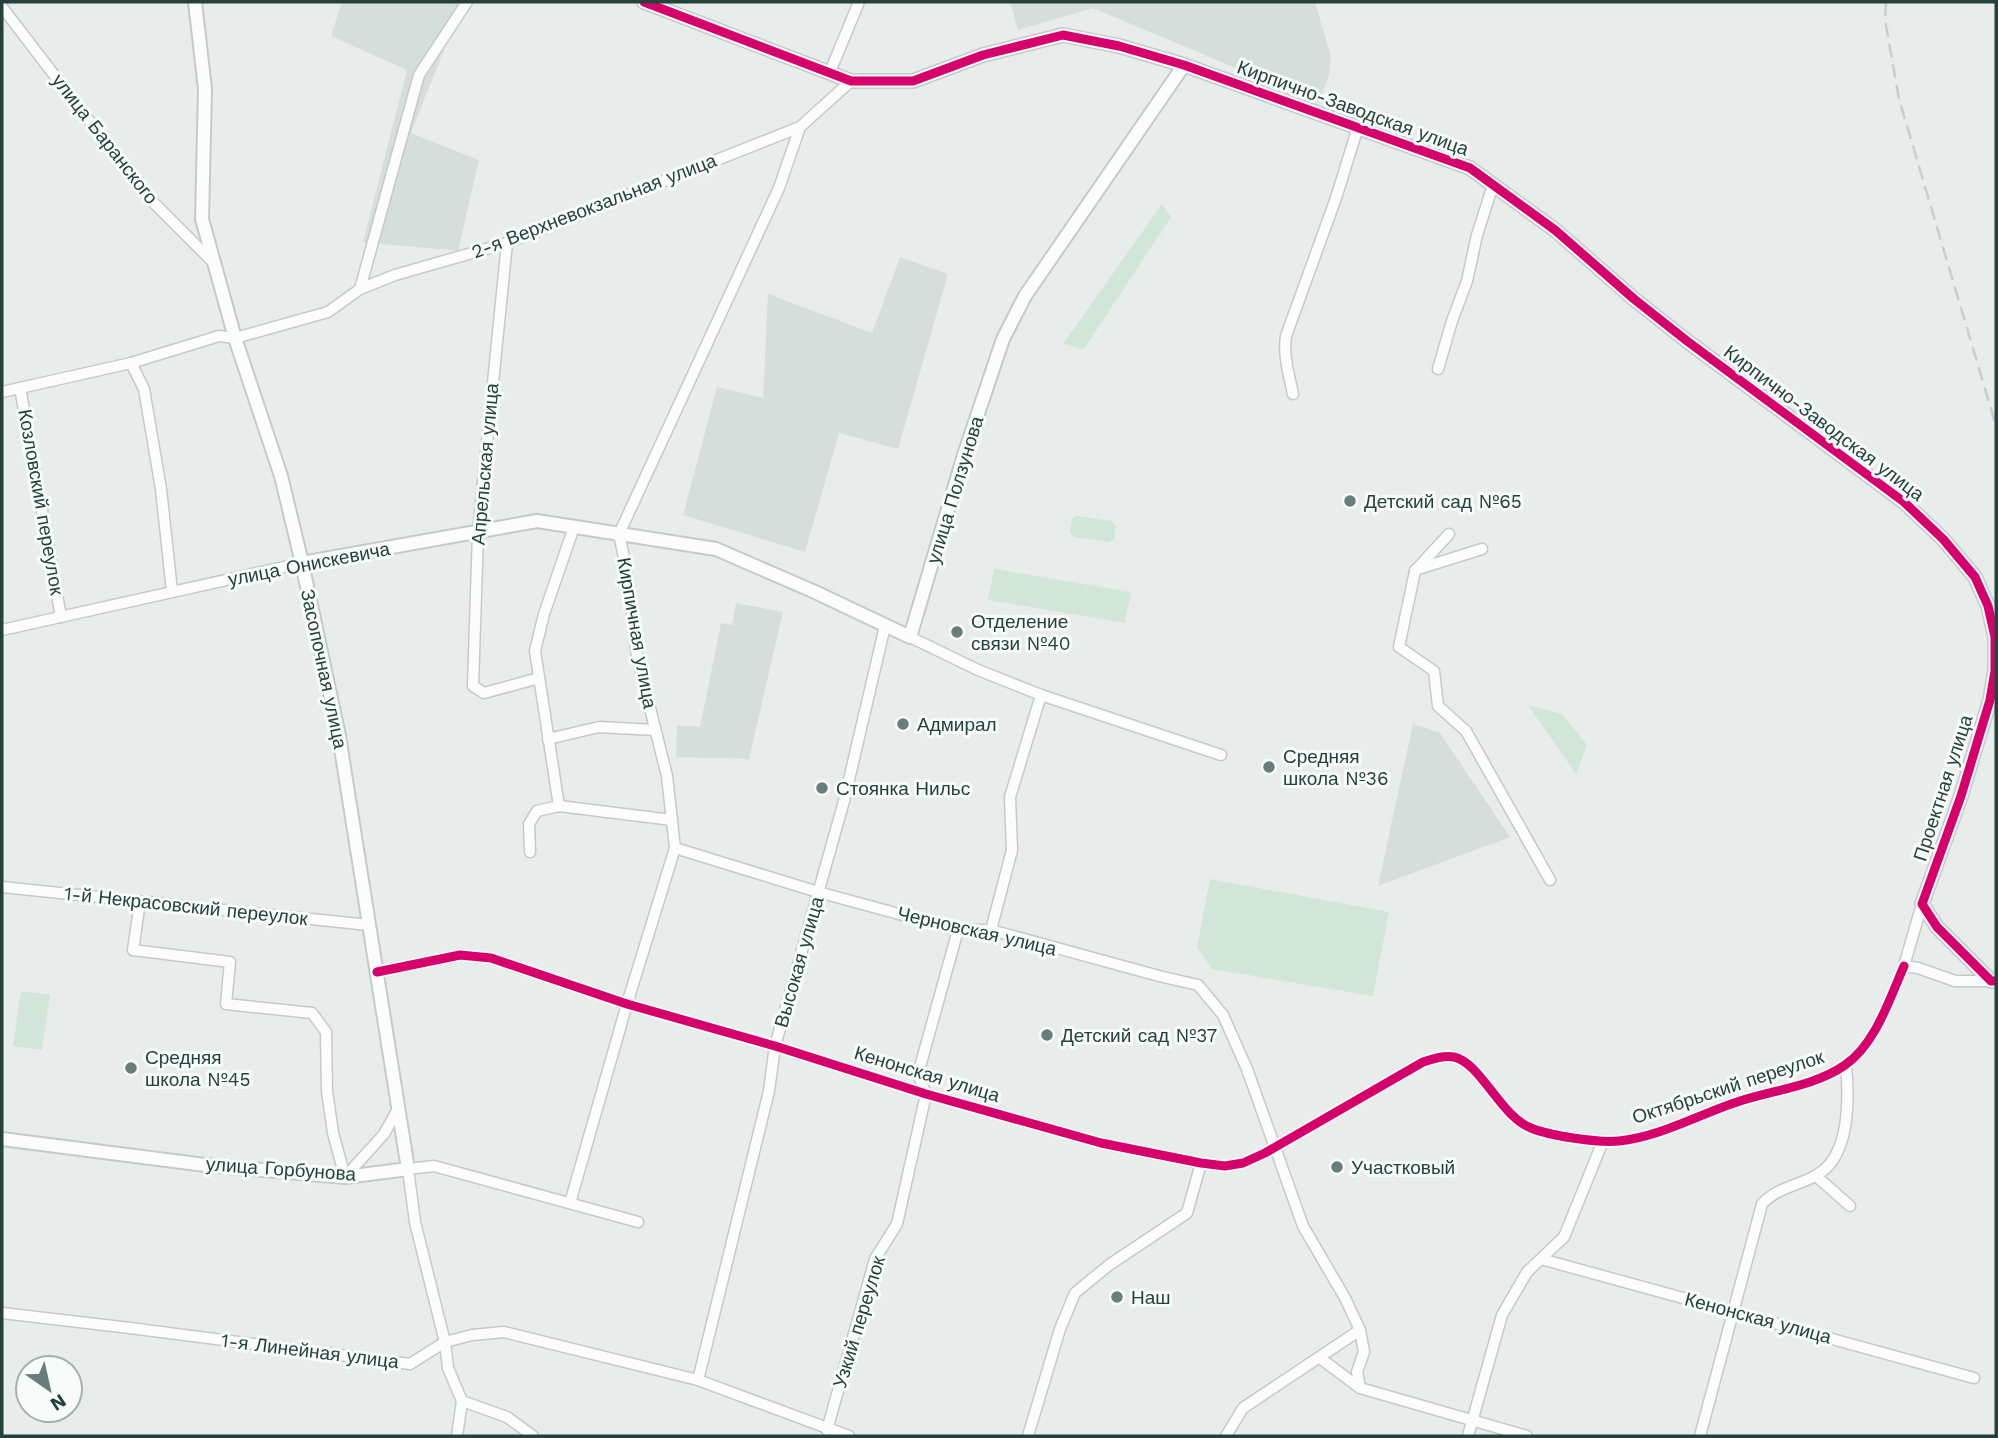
<svg xmlns="http://www.w3.org/2000/svg" width="1998" height="1438" font-family="'Work Sans',sans-serif">
  <rect width="100%" height="100%" fill="#e8edeb"/>
  <g fill="#d6dedb">
    <polygon points="342,2 452,2 462,5 411,133 479,160 458,251 363,242 407,70 331,36"/>
    <polygon points="1010,2 1315,2 1331,57 1329,75 1319,103 1093,8 1018,30"/>
    <polygon points="900,257 948,274 898,449 839,433 805,552 683,515 717,387 763,398 768,294 872,333"/>
    <polygon points="736,603 783,612 749,759 676,757 677,725 700,727 721,623 732,625"/>
    <polygon points="1413,724 1440,733 1510,837 1378,886"/>
  </g>
  <g fill="#d1e6d8">
    <polygon points="1162,204 1171,217 1084,349 1063,344"/>
    <polygon points="1076,516 1112,521 1116,527 1114,539 1109,542 1074,537 1070,532 1072,519"/>
    <polygon points="994,569 1131,592 1125,623 988,600"/>
    <polygon points="1528,705 1562,714 1587,745 1576,774"/>
    <polygon points="1210,879 1389,912 1373,996 1212,969 1197,947"/>
    <polygon points="21,991 50,995 42,1050 13,1046"/>
  </g>
  <g fill="none" stroke-linecap="round" stroke-linejoin="round">
    <g stroke="#c5cac8" stroke-width="13">
      <g id="street">
        <polyline points="2,7 146,195 213,262"/>
        <polyline points="830,72 859,2"/>
        <polyline points="507,243 478,532 473,686 484,693 539,678"/>
        <polyline points="360,289 419,75 467,2"/>
        <polyline points="131,363 144,389 161,489 172,591"/>
        <polyline points="1438,369 1452,321 1467,281 1477,235 1493,185"/>
        <polyline points="20,388 61,617"/>
        <polyline points="2,392 131,363 219,336 235,338 328,312 360,289 395,275 507,243 800,127 851,81"/>
        <path d="M 1293,394 C 1289,375 1283,356 1286,336 L 1336,198 L 1358,127"/>
        <polyline points="1449,534 1415,571 1399,647 1434,671 1438,706 1466,731 1550,880"/>
        <polyline points="1415,570 1482,549"/>
        <polyline points="2,630 302,563"/>
        <polyline points="910,637 978,670 1041,695 1221,755"/>
        <polyline points="548,739 599,727 655,730"/>
        <polyline points="559,806 535,651 544,614 574,527"/>
        <polyline points="675,848 818,892 958,930 991,930 1159,976 1198,985 1223,1015 1247,1069 1303,1226 1345,1298 1360,1330 1243,1408 1226,1436"/>
        <polyline points="530,852 529,824 537,811 559,806 672,820"/>
        <polyline points="2,887 369,925"/>
        <polyline points="140,902 133,950 230,962 226,1004 312,1013 326,1032 327,1091 333,1133 345,1177"/>
        <polyline points="1922,904 1904,966 1918,968 1955,981 1991,981"/>
        <polyline points="991,930 1012,850 1010,797 1041,695"/>
        <path d="M 377,972 L 460,955 L 491,958 L 627,1004 L 775,1046 L 926,1094 L 1101,1143 L 1201,1163 L 1225,1166 L 1243,1163 L 1265,1153 L 1423,1062 C 1432,1059 1444,1055 1454,1057 C 1481,1063 1500,1116 1531,1128 C 1550,1136 1599,1143 1619,1141 C 1660,1137 1702,1113 1740,1101 C 1774,1090 1815,1086 1845,1065 C 1875,1045 1890,998 1904,966"/>
        <polyline points="1816,1176 1850,1206"/>
        <polyline points="345,1177 384,1134 398,1109"/>
        <polyline points="570,1203 627,1004 675,848 667,776 637,656 626,567 619,534 779,188 800,127"/>
        <polyline points="1541,1259 1974,1378"/>
        <polyline points="2,1313 130,1328 410,1364 445,1342 472,1335 504,1332 698,1380 849,1436"/>
        <polyline points="1320,1358 1360,1388 1527,1436"/>
        <polyline points="698,1380 769,1091 775,1046 844,801 885,626"/>
        <polyline points="1360,1388 1357,1372 1364,1352 1360,1330"/>
        <polyline points="462,1401 507,1417 533,1436"/>
        <polyline points="827,1430 875,1259 897,1224 926,1094 918,1074 958,930"/>
        <polyline points="457,1436 462,1401 448,1368 445,1342 415,1222 408,1169 434,1166 638,1222"/>
        <polyline points="1028,1436 1060,1329 1075,1293 1109,1265 1187,1213 1201,1163"/>
        <polyline points="1468,1436 1502,1315 1527,1272 1564,1237 1603,1141"/>
        <path d="M 1700,1436 L 1762,1204 C 1776,1188 1797,1186 1815,1176 C 1851,1158 1849,1099 1846,1065"/>
      </g>
    </g>
    <g stroke="#c3cbc8" stroke-width="16">
      <g id="secondary">
        <polyline points="644,2 851,81 913,81 983,55 1063,35 1119,46 1184,65 1470,168 1555,230 1634,299 1687,341 1904,502 1943,539 1975,577 1988,606 1995,637 1995,671 1990,700 1961,796 1922,904 1937,927 1991,981 1996,981"/>
        <polyline points="302,563 537,521 716,549 815,592 910,637 964,455 1003,339 1025,296 1184,65"/>
        <polyline points="2,1139 205,1165 345,1177 408,1169 339,736 302,563 281,476 235,338 202,219 205,89 195,2"/>
      </g>
    </g>
    <use href="#street" stroke="#fcfcfc" stroke-width="10"/>
    <use href="#secondary" stroke="#fcfcfc" stroke-width="12"/>
    <polyline stroke="#c9cdcc" stroke-width="2.5" stroke-dasharray="14 7" stroke-linecap="butt" points="1886,2 1885,20 1899,99 1996,426"/>
    <g stroke="#f7fbf9" stroke-width="13">
      <g id="cycleway">
        <polyline points="644,2 851,81 913,81 983,55 1063,35 1119,46 1184,65 1470,168 1555,230 1634,299 1687,341 1904,502 1943,539 1975,577 1988,606 1995,637 1995,671 1990,700 1961,796 1922,904 1937,927 1991,981 1996,981"/>
        <path d="M 377,972 L 460,955 L 491,958 L 627,1004 L 775,1046 L 926,1094 L 1101,1143 L 1201,1163 L 1225,1166 L 1243,1163 L 1265,1153 L 1423,1062 C 1432,1059 1444,1055 1454,1057 C 1481,1063 1500,1116 1531,1128 C 1550,1136 1599,1143 1619,1141 C 1660,1137 1702,1113 1740,1101 C 1774,1090 1815,1086 1845,1065 C 1875,1045 1890,998 1904,966"/>
      </g>
    </g>
    <use href="#cycleway" stroke="#d6006c" stroke-width="9"/>
  </g>
  <g fill="#697e78" stroke="#f7fbf9" stroke-width="2.5">
    <circle cx="1350" cy="501" r="7"/>
    <circle cx="957" cy="632" r="7"/>
    <circle cx="903" cy="724" r="7"/>
    <circle cx="1269" cy="767" r="7"/>
    <circle cx="822" cy="788" r="7"/>
    <circle cx="1047" cy="1035" r="7"/>
    <circle cx="131" cy="1068" r="7"/>
    <circle cx="1337" cy="1167" r="7"/>
    <circle cx="1117" cy="1297" r="7"/>
  </g>
  <g text-anchor="middle" dominant-baseline="central" stroke-width="6" stroke-linejoin="round" paint-order="stroke">
    <g font-size="19" fill="#24423a" stroke="#f7fbf9">
      <text transform="translate(1353 108) rotate(20)">Кирпично-Заводская улица</text>
      <text transform="translate(105 139) rotate(52)">улица Баранского</text>
      <text transform="translate(594 206) rotate(-21)">2-я Верхневокзальная улица</text>
      <text transform="translate(1824 423) rotate(37)">Кирпично-Заводская улица</text>
      <text transform="translate(485 464) rotate(-85)">Апрельская улица</text>
      <text transform="translate(955 490) rotate(-73)">улица Ползунова</text>
      <text transform="translate(41 502) rotate(80)">Козловский переулок</text>
      <text transform="translate(309 564) rotate(-11)">улица Онискевича</text>
      <text transform="translate(637 633) rotate(80)">Кирпичная улица</text>
      <text transform="translate(324 669) rotate(78)">Засопочная улица</text>
      <text transform="translate(1943 788) rotate(-72)">Проектная улица</text>
      <text transform="translate(186 906) rotate(6)">1-й Некрасовский переулок</text>
      <text transform="translate(977 931) rotate(13)">Черновская улица</text>
      <text transform="translate(799 962) rotate(-74)">Высокая улица</text>
      <text transform="translate(927 1074) rotate(17)">Кенонская улица</text>
      <text transform="translate(1728 1087) rotate(-18)">Октябрьский переулок</text>
      <text transform="translate(281 1169) rotate(4)">улица Горбунова</text>
      <text transform="translate(1758 1318) rotate(15)">Кенонская улица</text>
      <text transform="translate(859 1322) rotate(-73)">Узкий переулок</text>
      <text transform="translate(310 1351) rotate(7)">1-я Линейная улица</text>
    </g>
    <g font-size="19" fill="#24423a" stroke="#f7fbf9" text-anchor="start">
      <text x="1364" y="501">Детский сад №65</text>
      <text x="971" y="621">Отделение<tspan x="971" dy="22">связи №40</tspan></text>
      <text x="917" y="724">Адмирал</text>
      <text x="1283" y="756">Средняя<tspan x="1283" dy="22">школа №36</tspan></text>
      <text x="836" y="788">Стоянка Нильс</text>
      <text x="1061" y="1035">Детский сад №37</text>
      <text x="145" y="1057">Средняя<tspan x="145" dy="22">школа №45</tspan></text>
      <text x="1351" y="1167">Участковый</text>
      <text x="1131" y="1297">Наш</text>
    </g>
  </g>
  <rect width="1998" height="1438" fill="none" stroke="#24423a" stroke-width="7"/>
  <g transform="translate(49 1389) rotate(146)"><circle r="33" fill="#f7fbf9" stroke="#a3b1ad" stroke-width="2"/>
  <path d="M0-5L12 26L0 18L-12 26Z" fill="#697e78"/>
  <text y="-10" font-size="19" font-weight="bold" text-anchor="middle" fill="#24423a">N</text>
  </g>
</svg>
